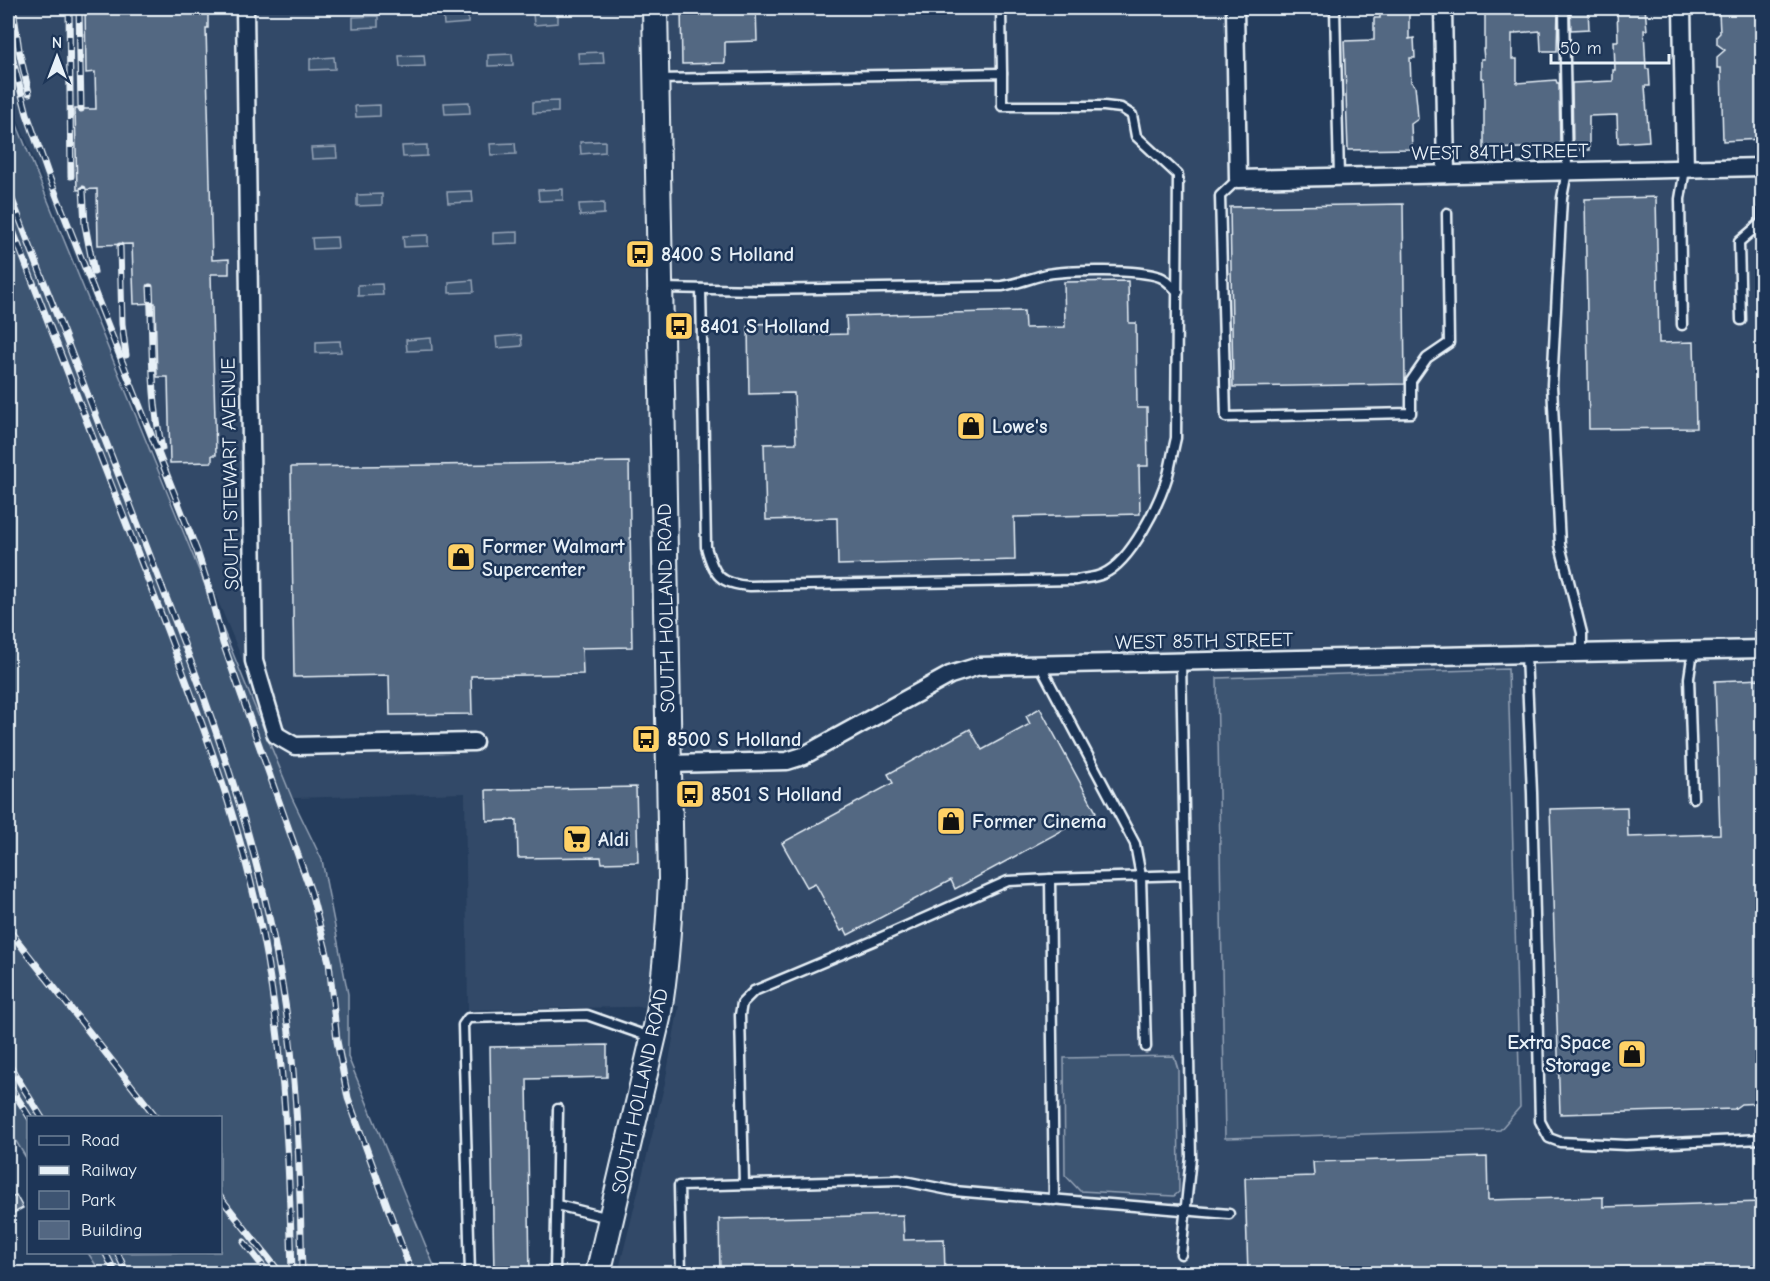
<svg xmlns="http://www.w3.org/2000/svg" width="1770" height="1281" font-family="'Comic Neue',sans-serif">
  <rect width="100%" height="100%" fill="#253d5d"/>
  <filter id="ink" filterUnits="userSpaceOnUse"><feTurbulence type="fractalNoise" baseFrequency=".0167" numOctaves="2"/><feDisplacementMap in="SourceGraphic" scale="12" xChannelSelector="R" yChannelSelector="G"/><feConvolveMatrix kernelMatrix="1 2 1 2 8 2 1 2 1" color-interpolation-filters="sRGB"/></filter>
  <g filter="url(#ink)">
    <polygon fill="#334a68" points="8,8 1227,8 1231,173 1762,162 1762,1273 618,1273 665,1083 679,1006 468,1010 465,793 292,798 248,693 248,673 8,96"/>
    <g fill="#3e5472" stroke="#93a2b5" stroke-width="1.5">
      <polygon points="468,12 468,23 444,25 443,13"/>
      <polygon points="558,12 558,23 534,25 533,13"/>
      <polygon points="378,16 378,27 353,28 353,17"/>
      <polygon points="603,52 604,63 579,64 578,53"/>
      <polygon points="512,54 513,65 488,66 488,55"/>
      <polygon points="424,55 425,66 400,67 399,56"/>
      <polygon points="334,57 335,69 310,70 310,59"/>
      <polygon points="558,101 558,112 533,113 533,102"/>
      <polygon points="469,102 470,113 445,114 444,103"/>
      <polygon points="8,103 292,798 322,860 348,994 348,1057 437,1273 101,1273 88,1253 220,1252 220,1118 28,1118 28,1161 8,1128"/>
      <polygon points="380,105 380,116 356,117 355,106"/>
      <polygon points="605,141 605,152 581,154 580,142"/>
      <polygon points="515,143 516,154 491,155 490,144"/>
      <polygon points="427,145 427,156 403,157 402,146"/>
      <polygon points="336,147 337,158 312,159 311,148"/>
      <polygon points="563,189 563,200 539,201 538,190"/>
      <polygon points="472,191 473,202 448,203 447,192"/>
      <polygon points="382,194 382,205 357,206 357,195"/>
      <polygon points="604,203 604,214 580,216 579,204"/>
      <polygon points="518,232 518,243 493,244 493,233"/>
      <polygon points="428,235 428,246 404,247 403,236"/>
      <polygon points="337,237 338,248 313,249 312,238"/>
      <polygon points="473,280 474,292 449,293 449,282"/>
      <polygon points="382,284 383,295 358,296 358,285"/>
      <polygon points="521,335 522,346 497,348 496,337"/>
      <polygon points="431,338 432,350 407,351 406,340"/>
      <polygon points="340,341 341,352 316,353 316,342"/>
      <polygon points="1508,669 1520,1107 1500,1130 1225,1138 1217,678"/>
      <polygon points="1174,1056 1178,1069 1179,1192 1174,1196 1080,1191 1065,1175 1064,1058"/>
    </g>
    <g fill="#536782" stroke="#e8f1f8" stroke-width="1.5">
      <polygon points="85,8 208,8 208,28 206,28 212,260 229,259 229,274 211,274 216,455 212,455 212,462 170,463 168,377 157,377 155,303 134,304 132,244 98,245 97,189 77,190 75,109 96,109 95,72 86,73"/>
      <polygon points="681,8 756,8 757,41 725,42 725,63 682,64"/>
      <polygon points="1380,8 1409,8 1409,39 1414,38 1415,58 1410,58 1411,82 1415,86 1417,105 1418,119 1411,124 1412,149 1348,150 1344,41 1374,40 1374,18 1380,18"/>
      <polygon points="1485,8 1558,8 1557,51 1541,51 1540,31 1516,33 1516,34 1512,34 1512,59 1517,59 1517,83 1556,80 1557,83 1559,83 1560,147 1484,149 1484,100 1483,78 1481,78 1481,59 1484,59 1483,49 1485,49"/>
      <polygon points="1570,8 1588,8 1589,29 1571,30"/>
      <polygon points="1617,8 1645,8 1647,30 1644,30 1646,69 1649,69 1650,86 1645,86 1649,141 1618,143 1617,115 1589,116 1589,150 1573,150 1572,83 1613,81 1613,70 1615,70 1614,41 1618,41"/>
      <polygon points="1756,10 1759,53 1762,53 1762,73 1759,73 1762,139 1723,141 1721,68 1717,68 1717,57 1725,50 1717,44 1717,36 1720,33 1719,12"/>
      <polygon points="1656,197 1659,343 1694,342 1696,428 1589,429 1585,199"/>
      <polygon points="1403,204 1405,384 1233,387 1230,207"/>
      <polygon points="1128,281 1129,323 1136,323 1137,408 1147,408 1148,466 1139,466 1140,514 1014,517 1015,560 838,565 837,518 766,520 764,444 796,443 794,393 749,394 748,324 806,323 806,335 847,334 846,316 1024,311 1025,328 1065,327 1064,282"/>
      <polygon points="629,462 632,647 582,648 583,674 471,676 472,714 390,715 389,675 294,677 291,467"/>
      <polygon points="1762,679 1762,1103 1741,1104 1734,1109 1560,1114 1550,809 1627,807 1628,837 1720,834 1715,681"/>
      <polygon points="1040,708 1096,812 955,889 951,880 848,935 845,929 841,931 815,883 807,887 782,843 893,783 888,774 970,729 982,750 1030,724 1026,716"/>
      <polygon points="636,787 638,862 602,863 601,857 518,858 517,820 487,821 486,790"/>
      <polygon points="607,1045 607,1077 527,1079 530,1274 494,1274 490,1047"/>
      <polygon points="1487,1157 1488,1200 1603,1197 1603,1207 1762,1202 1762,1274 1248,1274 1245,1178 1314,1176 1313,1162"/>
      <polygon points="16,1195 23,1208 8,1216 8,1200"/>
      <polygon points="903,1215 904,1240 944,1239 945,1274 720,1274 719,1219"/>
    </g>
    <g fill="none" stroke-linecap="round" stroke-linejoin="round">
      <g stroke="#e8f1f8" stroke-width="13">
        <g id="lane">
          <polyline points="1001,8 1002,73"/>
          <polyline points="1335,8 1339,177"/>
          <polyline points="1564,8 1567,171 1562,198 1552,385 1560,545 1582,633 1582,653"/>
          <path d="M 657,79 L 1002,73 L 1002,106 L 1104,106 L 1121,108 L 1132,115 L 1136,136 L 1178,175 L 1176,438 C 1173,450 1171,463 1168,475 C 1159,504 1131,562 1103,574 C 1095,578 1084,578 1076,580 L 750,586 C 720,584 714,576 706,547 L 701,289"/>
          <polyline points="1238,179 1220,196 1226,417 1411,413 1411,381 1427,358 1449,343 1447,213"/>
          <path d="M 661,288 L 759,290 L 1002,286 C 1019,283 1031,278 1047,274 C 1070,270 1139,269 1160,277 C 1166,279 1173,287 1178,292"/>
          <polyline points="1741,320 1739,242 1762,222 1762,168"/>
          <polyline points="1682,325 1680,199 1685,169"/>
          <polyline points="1526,655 1532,793 1540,1121 1549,1138 1560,1142 1626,1145 1762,1139"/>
          <polyline points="1181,662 1191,1157 1181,1254"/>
          <polyline points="1040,665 1135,844 1141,876 1146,1047"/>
          <polyline points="1693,798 1689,678 1693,651"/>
          <polyline points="1050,879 1054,1200"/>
          <polyline points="744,1184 740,1015 742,1003 754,991 873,941 1008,881 1050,879 1185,875"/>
          <polyline points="557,1205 609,1218"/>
          <polyline points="470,1274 463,1025 468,1018 587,1015 650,1037"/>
          <polyline points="555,1274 558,1109"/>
          <polyline points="681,1274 679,1186 899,1180 954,1191 1229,1214"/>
        </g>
      </g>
      <g stroke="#e8f1f8" stroke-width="21">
        <g id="street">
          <polyline points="245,8 254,661 276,735 295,746 474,742"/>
          <polyline points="1235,8 1238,179 1762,167"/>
          <polyline points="1443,8 1446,174"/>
          <polyline points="1682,8 1685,169"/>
          <polyline points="669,764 787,761 803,756 950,675 979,666 1762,649"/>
        </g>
      </g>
      <g stroke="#e8f1f8" stroke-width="28">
        <path id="secondary" d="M 598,1274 L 658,1018 C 666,972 669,926 671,879 L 655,8"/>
      </g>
      <use href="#lane" stroke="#1d3557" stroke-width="8"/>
      <use href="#street" stroke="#1d3557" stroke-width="16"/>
      <use href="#secondary" stroke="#1d3557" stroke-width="24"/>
      <g stroke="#e8f1f8" stroke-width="7">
        <g id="rail">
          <polyline points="13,8 19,50 29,93"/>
          <polyline points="69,8 71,176"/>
          <polyline points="79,8 81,109"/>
          <polyline points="8,42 27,114 48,174 197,551 208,585 223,643 311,892 329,962 337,1041 348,1098 412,1274"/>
          <path d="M 8,189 L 193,667 C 239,791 277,918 291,1050 C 299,1124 300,1199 302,1274"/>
          <polyline points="83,189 85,225 94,272"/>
          <path d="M 8,218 C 55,340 103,462 150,585 C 189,688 230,791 255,900 C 283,1023 289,1148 292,1274"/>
          <polyline points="120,246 122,324 126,355"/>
          <path d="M 150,287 C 153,340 150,396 162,448"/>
          <polyline points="8,929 157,1118"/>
          <polyline points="8,1063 42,1118"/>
          <polyline points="8,1083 30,1118"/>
          <polyline points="220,1197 281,1274"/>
          <polyline points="244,1242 269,1274"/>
          <polyline points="105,1252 116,1274"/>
          <polyline points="117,1252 127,1274"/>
        </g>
      </g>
      <use href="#rail" stroke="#1d3557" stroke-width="4.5" stroke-dasharray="14" stroke-linecap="butt"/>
    </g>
  </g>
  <defs>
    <g id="bus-square" transform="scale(1.5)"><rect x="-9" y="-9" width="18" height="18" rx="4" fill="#ffd166" stroke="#1d3557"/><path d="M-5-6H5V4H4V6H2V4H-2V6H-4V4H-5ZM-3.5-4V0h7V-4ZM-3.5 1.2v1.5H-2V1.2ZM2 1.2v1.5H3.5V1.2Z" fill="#111"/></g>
    <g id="shop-square" transform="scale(1.5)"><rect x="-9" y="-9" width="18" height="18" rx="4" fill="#ffd166" stroke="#1d3557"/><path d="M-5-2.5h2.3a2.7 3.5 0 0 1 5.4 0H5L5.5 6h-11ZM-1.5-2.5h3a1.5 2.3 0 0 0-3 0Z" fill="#111"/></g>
    <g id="supermarket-square" transform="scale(1.5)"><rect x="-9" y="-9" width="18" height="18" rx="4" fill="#ffd166" stroke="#1d3557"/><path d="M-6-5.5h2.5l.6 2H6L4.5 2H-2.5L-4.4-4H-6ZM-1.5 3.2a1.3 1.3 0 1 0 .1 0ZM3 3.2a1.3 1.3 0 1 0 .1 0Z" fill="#111"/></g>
  </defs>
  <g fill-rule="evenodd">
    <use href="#bus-square" x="640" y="254"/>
    <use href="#bus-square" x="679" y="326"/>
    <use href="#shop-square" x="971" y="426"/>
    <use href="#shop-square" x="461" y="557"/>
    <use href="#bus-square" x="646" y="739"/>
    <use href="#bus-square" x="690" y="794"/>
    <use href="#shop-square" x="951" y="821"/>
    <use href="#supermarket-square" x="577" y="839"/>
    <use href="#shop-square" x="1632" y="1054"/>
  </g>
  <g text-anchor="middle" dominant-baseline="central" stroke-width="5" stroke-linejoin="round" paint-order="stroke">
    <g font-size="20" fill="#e8f1f8" stroke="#1d3557">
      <text transform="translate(1500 152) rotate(-1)">WEST 84TH STREET</text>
      <text transform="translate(230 474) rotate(-91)">SOUTH STEWART AVENUE</text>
      <text transform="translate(666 608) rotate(-91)">SOUTH HOLLAND ROAD</text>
      <text transform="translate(1204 641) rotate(-1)">WEST 85TH STREET</text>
      <text transform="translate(640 1091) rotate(-78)">SOUTH HOLLAND ROAD</text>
    </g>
    <g font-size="20" font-weight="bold" fill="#e8f1f8" stroke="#1d3557" text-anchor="start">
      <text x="661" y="254">8400 S Holland</text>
      <text x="700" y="326">8401 S Holland</text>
      <text x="992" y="426">Lowe's</text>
      <text x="482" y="546">Former Walmart<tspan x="482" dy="23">Supercenter</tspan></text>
      <text x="667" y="739">8500 S Holland</text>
      <text x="711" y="794">8501 S Holland</text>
      <text x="972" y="821">Former Cinema</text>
      <text x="598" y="839">Aldi</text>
      <text x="1611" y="1042" text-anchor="end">Extra Space<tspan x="1611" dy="23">Storage</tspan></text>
    </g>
  </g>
  <rect width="1770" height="1281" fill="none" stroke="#1d3557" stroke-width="30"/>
  <rect x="15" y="15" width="1740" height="1251" fill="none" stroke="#e8f1f8" stroke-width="2" filter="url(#ink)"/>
  <rect x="27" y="1116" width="195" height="138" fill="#1d3557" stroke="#6e8097" stroke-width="1.5"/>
  <rect x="39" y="1136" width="30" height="9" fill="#1d3557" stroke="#6e8097" stroke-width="1.5"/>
  <text x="81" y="1146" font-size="18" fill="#e8f1f8">Road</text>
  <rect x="39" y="1166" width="30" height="9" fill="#e8f1f8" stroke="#6e8097" stroke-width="1.5"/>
  <text x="81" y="1176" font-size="18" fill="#e8f1f8">Railway</text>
  <rect x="39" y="1191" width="30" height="18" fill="#3e5472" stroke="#6e8097" stroke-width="1.5"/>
  <text x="81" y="1206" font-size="18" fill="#e8f1f8">Park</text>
  <rect x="39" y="1221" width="30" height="18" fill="#536782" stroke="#6e8097" stroke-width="1.5"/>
  <text x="81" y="1236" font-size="18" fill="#e8f1f8">Building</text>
  <g transform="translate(57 57)" stroke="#1d3557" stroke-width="4.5" paint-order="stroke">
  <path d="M0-4.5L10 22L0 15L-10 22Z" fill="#e8f1f8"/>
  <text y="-9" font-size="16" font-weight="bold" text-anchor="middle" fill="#e8f1f8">N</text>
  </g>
  <path d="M1551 54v9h118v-9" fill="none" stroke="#e8f1f8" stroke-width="3"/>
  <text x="1560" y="54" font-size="18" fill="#e8f1f8" stroke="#1d3557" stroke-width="4.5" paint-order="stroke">50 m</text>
</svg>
